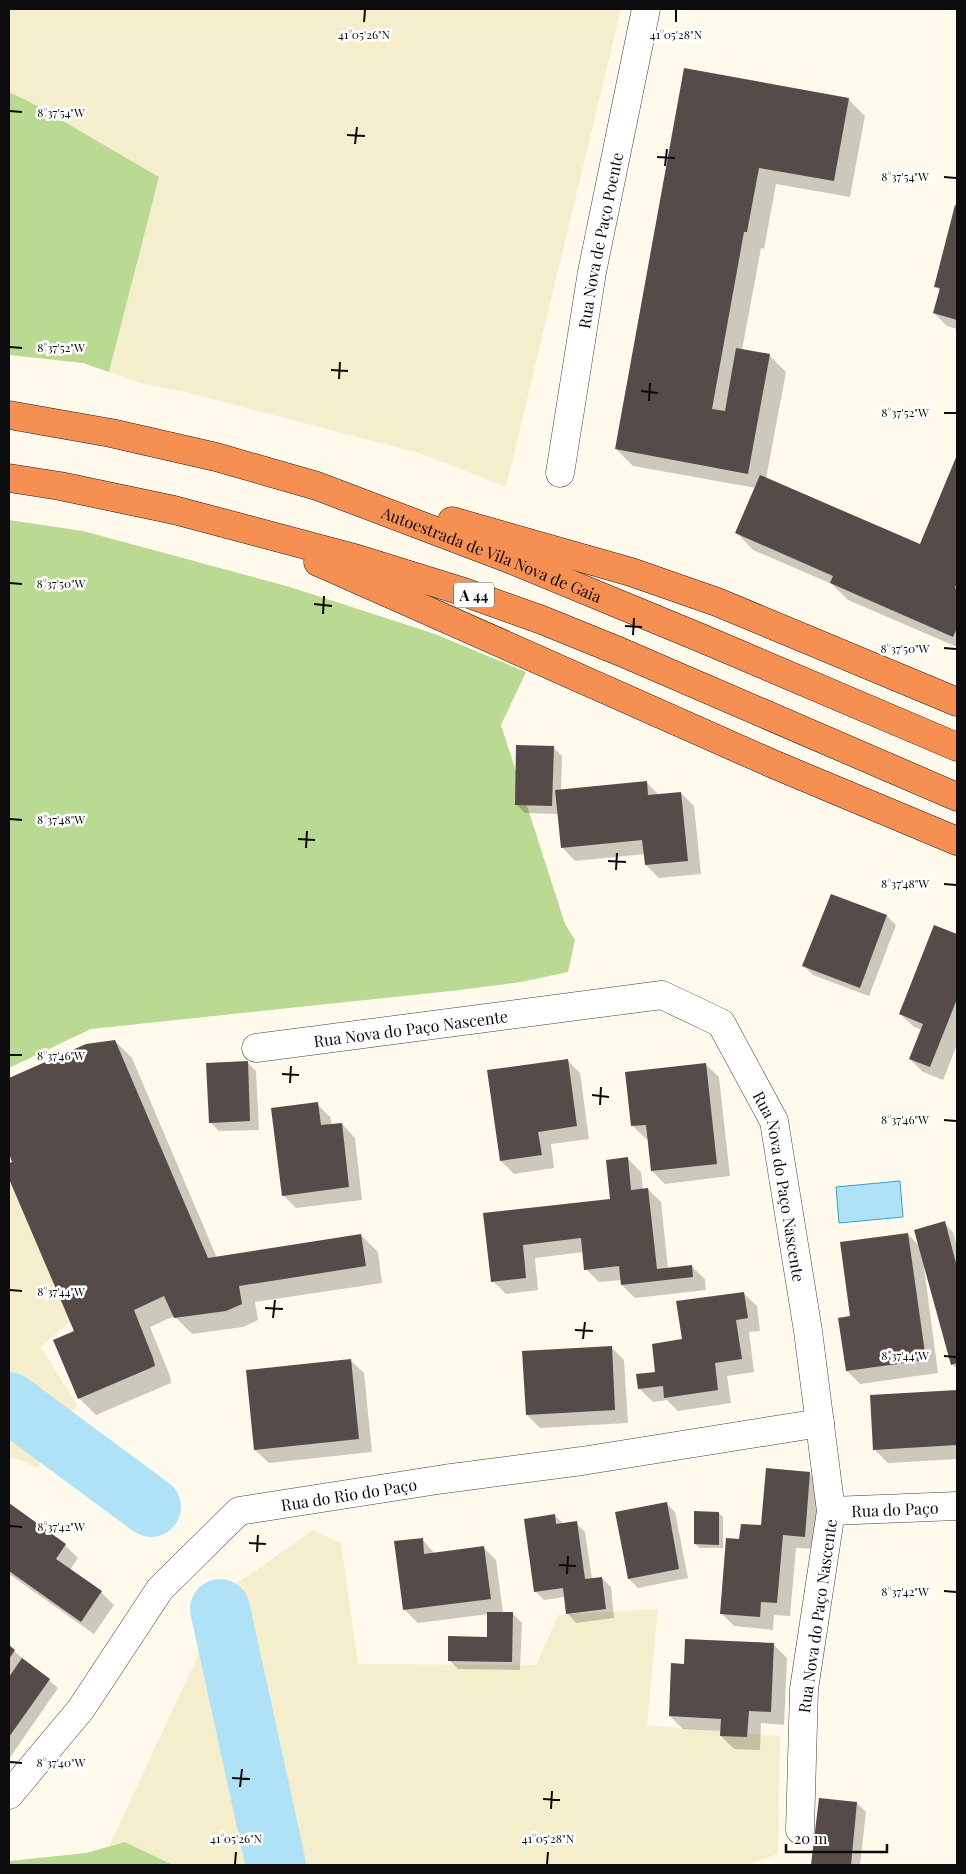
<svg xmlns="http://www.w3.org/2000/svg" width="966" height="1874" font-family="'Playfair Display',serif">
  <rect width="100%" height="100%" fill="#fffaec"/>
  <g fill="#f5eecc">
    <polygon points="9,9 621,9 506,487 422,454 193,394 140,383 109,372 159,177 32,103 9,92"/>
    <polygon points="9,1179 81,1312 41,1347 77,1405 38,1468 9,1456"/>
    <polygon points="313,1530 341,1543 358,1664 536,1665 558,1615 658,1609 647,1725 780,1736 778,1854 747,1865 173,1865 125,1842 109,1846 229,1589"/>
  </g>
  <g fill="#bada94">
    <polygon points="9,92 32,103 159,177 109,372 83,363 9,355"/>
    <polygon points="9,520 83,531 290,587 435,634 526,672 501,725 565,924 575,940 568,972 521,982 451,991 91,1029 9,1068"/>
    <polygon points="125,1842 173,1865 9,1865 9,1861 86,1853"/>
  </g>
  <polygon fill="#b0e2f7" stroke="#369fcf" points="900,1181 903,1217 839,1223 836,1187"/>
  <g fill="#0003">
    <polygon points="685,70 848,99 865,116 850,197 776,184 764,249 761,248 742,350 769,355 786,372 766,479 920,545 957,458 957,647 848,600 832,584 753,550 737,533 756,488 633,466 616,449"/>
    <polygon points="956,207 957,207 957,329 947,326 934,313 940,291 935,286"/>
    <polygon points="553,747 562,756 561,791 646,782 659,795 681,793 694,806 701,874 659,878 646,865 645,854 575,861 562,847 559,814 525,813 516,804"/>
    <polygon points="831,895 887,916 896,925 869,996 813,975 804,966"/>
    <polygon points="935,927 957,936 957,1045 943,1080 923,1072 910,1059 922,1030 914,1027 900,1014"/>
    <polygon points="115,1041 132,1058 217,1258 361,1235 378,1252 382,1283 255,1302 258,1320 243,1327 192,1334 174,1316 150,1327 170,1376 171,1383 96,1415 79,1398 76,1332 9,1175 9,1165 14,1163 9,1150 9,1079 87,1046"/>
    <polygon points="567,1060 580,1073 589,1139 551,1144 554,1168 514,1174 501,1161"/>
    <polygon points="247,1062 256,1071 259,1130 219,1131 210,1122"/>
    <polygon points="705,1064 719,1077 730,1176 665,1184 652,1171 648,1139 646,1139 633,1126"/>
    <polygon points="317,1104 330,1117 332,1125 342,1124 355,1138 362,1200 296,1208 283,1195"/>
    <polygon points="628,1159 641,1172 643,1190 648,1189 661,1202 668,1269 691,1266 705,1279 706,1290 635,1298 622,1285 622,1280 599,1282 586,1269 584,1252 535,1258 538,1290 506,1294 493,1281 485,1214 611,1200"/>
    <polygon points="944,1223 953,1232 957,1246 957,1369 952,1364 926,1268 924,1268 938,1373 860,1384 847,1371 852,1317 908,1234 919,1246"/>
    <polygon points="743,1293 757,1306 760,1331 749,1332 754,1372 727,1376 731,1403 678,1411 667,1400 653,1402 639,1388 657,1373 683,1341"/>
    <polygon points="611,1347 624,1360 628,1423 540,1428 527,1415"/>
    <polygon points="350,1360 364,1373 372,1452 269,1463 255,1450 247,1371"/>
    <polygon points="957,1391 957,1459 888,1463 875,1450 871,1397"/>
    <polygon points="810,1474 823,1487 817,1549 796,1548 790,1616 774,1615 773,1630 734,1626 721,1613 740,1540 762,1526"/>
    <polygon points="666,1503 675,1512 688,1578 638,1588 629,1579"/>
    <polygon points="9,1505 65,1545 78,1558 70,1570 101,1592 114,1605 94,1634 9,1574"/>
    <polygon points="719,1513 723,1517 723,1548 700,1548 695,1544"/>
    <polygon points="555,1516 564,1524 576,1523 585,1532 592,1579 602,1578 611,1587 614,1618 576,1623 568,1614 565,1597 544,1600 535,1591"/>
    <polygon points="422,1539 435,1554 483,1547 496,1560 503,1613 513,1614 522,1623 520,1670 458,1669 449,1660 488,1638 489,1614 418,1623 405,1610"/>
    <polygon points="774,1645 787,1658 784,1725 761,1723 760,1750 734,1749 721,1736 721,1731 683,1729 670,1716 685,1666"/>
    <polygon points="9,1647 58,1688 9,1759"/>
    <polygon points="820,1799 857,1803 866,1812 860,1865 813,1865"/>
  </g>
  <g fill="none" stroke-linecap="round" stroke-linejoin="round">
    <g stroke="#b0e2f7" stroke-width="60">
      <polyline points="9,1402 151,1507"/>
      <polyline points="220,1609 276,1865"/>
    </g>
  </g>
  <g fill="#554c49">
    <polygon points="684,68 849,98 834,181 759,168 747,232 744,232 712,409 725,411 736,348 770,354 748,474 615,449"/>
    <polygon points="955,205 957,206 957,320 933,313 940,288 934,287"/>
    <polygon points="957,455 957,582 955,588 957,589 957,628 953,637 830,583 833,576 735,533 760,475 920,544"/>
    <polygon points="516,745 554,746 552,806 515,805"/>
    <polygon points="647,781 648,795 681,792 688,861 645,865 642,840 561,848 555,790"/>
    <polygon points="831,894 887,915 860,988 802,966"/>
    <polygon points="934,925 957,934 957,999 930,1067 909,1059 923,1024 899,1014"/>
    <polygon points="115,1040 208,1258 361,1234 366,1266 239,1286 242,1304 226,1311 174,1318 164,1296 134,1310 153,1358 155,1366 78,1399 53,1340 74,1331 9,1179 9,1163 12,1162 9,1153 9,1078 86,1044"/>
    <polygon points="568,1059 577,1126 538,1132 542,1155 500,1161 487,1070"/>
    <polygon points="248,1061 250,1121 209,1123 206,1063"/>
    <polygon points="706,1063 717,1164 651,1171 646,1125 631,1126 625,1072"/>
    <polygon points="318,1102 321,1125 342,1123 349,1187 282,1196 271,1108"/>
    <polygon points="628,1157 631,1190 648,1188 657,1269 692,1265 693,1277 621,1285 619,1266 584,1270 581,1238 523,1245 526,1278 491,1282 483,1213 610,1199 606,1160"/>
    <polygon points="945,1221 957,1267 957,1363 951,1365 914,1230"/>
    <polygon points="908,1233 926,1360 846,1371 838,1318 850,1316 840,1242"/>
    <polygon points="744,1292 748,1318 736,1320 742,1359 715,1363 718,1390 664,1398 663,1386 638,1389 636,1374 655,1372 652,1344 682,1339 676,1301"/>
    <polygon points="612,1346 615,1410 526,1415 522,1351"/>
    <polygon points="351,1359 359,1439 254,1450 246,1370"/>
    <polygon points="957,1390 957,1445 873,1450 870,1395"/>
    <polygon points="766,1468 810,1472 805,1537 783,1535 777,1603 761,1602 760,1617 720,1614 726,1538 739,1539 741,1524 761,1525"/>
    <polygon points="667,1502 679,1569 628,1579 615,1512"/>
    <polygon points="9,1503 66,1544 56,1559 102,1591 81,1622 9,1571"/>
    <polygon points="694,1511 719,1512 719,1545 694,1544"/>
    <polygon points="555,1514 556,1524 577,1521 585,1579 602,1577 606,1609 566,1614 563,1588 534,1592 524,1519"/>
    <polygon points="423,1538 424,1554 484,1546 491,1599 403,1610 394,1541"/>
    <polygon points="487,1612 513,1612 512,1662 448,1661 448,1636 487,1637"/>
    <polygon points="685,1639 774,1643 771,1712 749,1711 747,1737 720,1736 721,1719 669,1716 671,1663 684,1664"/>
    <polygon points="9,1645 15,1650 9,1659"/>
    <polygon points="22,1658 50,1679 9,1737 9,1677"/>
    <polygon points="819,1798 857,1802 851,1865 811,1865"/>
  </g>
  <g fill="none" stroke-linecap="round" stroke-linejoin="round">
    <g stroke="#3f3f3f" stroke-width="29">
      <g id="minor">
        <path id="s1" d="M 560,473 L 592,272 L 646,9"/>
        <path id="s2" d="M 256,1048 L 662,995 L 721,1023 L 774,1121 L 808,1331 L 831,1511 L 804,1689 L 800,1830"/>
        <path id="s3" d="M 831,1511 L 957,1506"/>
        <path id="s4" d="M 9,1795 L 81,1709 L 160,1589 L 239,1511 L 444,1479 L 582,1461 L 820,1423"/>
      </g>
    </g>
    <g stroke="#1d1d1d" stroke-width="29">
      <g id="highway">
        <path id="s5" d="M 9,415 L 111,433 L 216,457 L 317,486 L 512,560 L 701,638 L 957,747"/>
        <polyline points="9,478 60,486 174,510 358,559 461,591 542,620 621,652 957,797"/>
        <polyline points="452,521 631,572 717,602 957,702"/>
        <polyline points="318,562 773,764 957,841"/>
      </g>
    </g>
    <use href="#minor" stroke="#fff" stroke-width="28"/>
    <use href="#highway" stroke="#f68f52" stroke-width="28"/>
  </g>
  <path fill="none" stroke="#0c0c0c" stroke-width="2" d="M 364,22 L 365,10M 676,22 L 676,10M 10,111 L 22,112M 347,135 L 365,136M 355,144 L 357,127M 657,157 L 675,158M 665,166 L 667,149M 944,177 L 956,178M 10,347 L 22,348M 331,370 L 348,371M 339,379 L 340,362M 641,391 L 658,393M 649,401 L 650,383M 944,413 L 956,413M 10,583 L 22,584M 314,604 L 332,606M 323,614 L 324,596M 625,626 L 642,627M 633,635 L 634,618M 944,648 L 956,649M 10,819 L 22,820M 298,839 L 315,840M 306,848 L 307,831M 608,861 L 626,862M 616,870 L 617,853M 944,884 L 956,885M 10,1055 L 22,1055M 282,1074 L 299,1075M 290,1083 L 291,1066M 592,1095 L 609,1097M 600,1105 L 601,1087M 944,1120 L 956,1121M 10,1290 L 22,1291M 265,1308 L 283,1309M 273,1318 L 275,1300M 575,1330 L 593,1331M 583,1339 L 585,1322M 944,1356 L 956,1357M 10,1526 L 22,1527M 249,1543 L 266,1544M 257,1552 L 258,1535M 559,1565 L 576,1566M 567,1574 L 568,1556M 944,1591 L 956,1592M 10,1762 L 22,1763M 232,1778 L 250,1779M 240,1787 L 242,1769M 543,1799 L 560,1800M 551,1809 L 552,1791M 235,1864 L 236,1852M 547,1864 L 548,1852"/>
  <g text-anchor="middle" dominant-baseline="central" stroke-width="5" stroke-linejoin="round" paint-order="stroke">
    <rect fill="#fff" stroke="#555" stroke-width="1" x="454" y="582.5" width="40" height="25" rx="4"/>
    <g font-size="15" font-weight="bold" fill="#0c0c0c">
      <text x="474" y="595">A 44</text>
    </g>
    <g font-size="16" fill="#0c0c0c" stroke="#fff">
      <text stroke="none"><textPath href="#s1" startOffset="236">Rua Nova de Paço Poente</textPath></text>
      <text stroke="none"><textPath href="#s5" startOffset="504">Autoestrada de Vila Nova de Gaia</textPath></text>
      <text stroke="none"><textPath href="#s2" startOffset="156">Rua Nova do Paço Nascente</textPath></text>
      <text stroke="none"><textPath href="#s2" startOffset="651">Rua Nova do Paço Nascente</textPath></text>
      <text stroke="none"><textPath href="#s4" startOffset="478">Rua do Rio do Paço</textPath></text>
      <text stroke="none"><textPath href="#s3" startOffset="64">Rua do Paço</textPath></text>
      <text transform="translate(817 1616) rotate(-82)">Rua Nova do Paço Nascente</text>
    </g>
  </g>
  <g font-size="12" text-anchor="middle" fill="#0c0c0c" stroke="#fff" stroke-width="5" stroke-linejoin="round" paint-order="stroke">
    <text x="364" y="39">41°05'26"N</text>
    <text x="676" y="39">41°05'28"N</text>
    <text x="61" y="117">8°37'54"W</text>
    <text x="905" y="181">8°37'54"W</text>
    <text x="61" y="352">8°37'52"W</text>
    <text x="905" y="417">8°37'52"W</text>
    <text x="61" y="588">8°37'50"W</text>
    <text x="905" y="653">8°37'50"W</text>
    <text x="61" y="824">8°37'48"W</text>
    <text x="905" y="888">8°37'48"W</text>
    <text x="61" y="1060">8°37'46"W</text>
    <text x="905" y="1124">8°37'46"W</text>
    <text x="61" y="1296">8°37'44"W</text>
    <text x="905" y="1360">8°37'44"W</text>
    <text x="61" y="1531">8°37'42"W</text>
    <text x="905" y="1596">8°37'42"W</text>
    <text x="61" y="1767">8°37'40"W</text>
    <text x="236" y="1843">41°05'26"N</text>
    <text x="548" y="1843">41°05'28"N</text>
  </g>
  <rect width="966" height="1874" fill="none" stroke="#0c0c0c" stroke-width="20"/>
  <path d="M786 1844v8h101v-8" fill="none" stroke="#0c0c0c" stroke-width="2.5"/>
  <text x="794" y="1844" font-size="15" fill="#0c0c0c" stroke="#ffffff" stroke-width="4" paint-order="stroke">20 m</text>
</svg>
